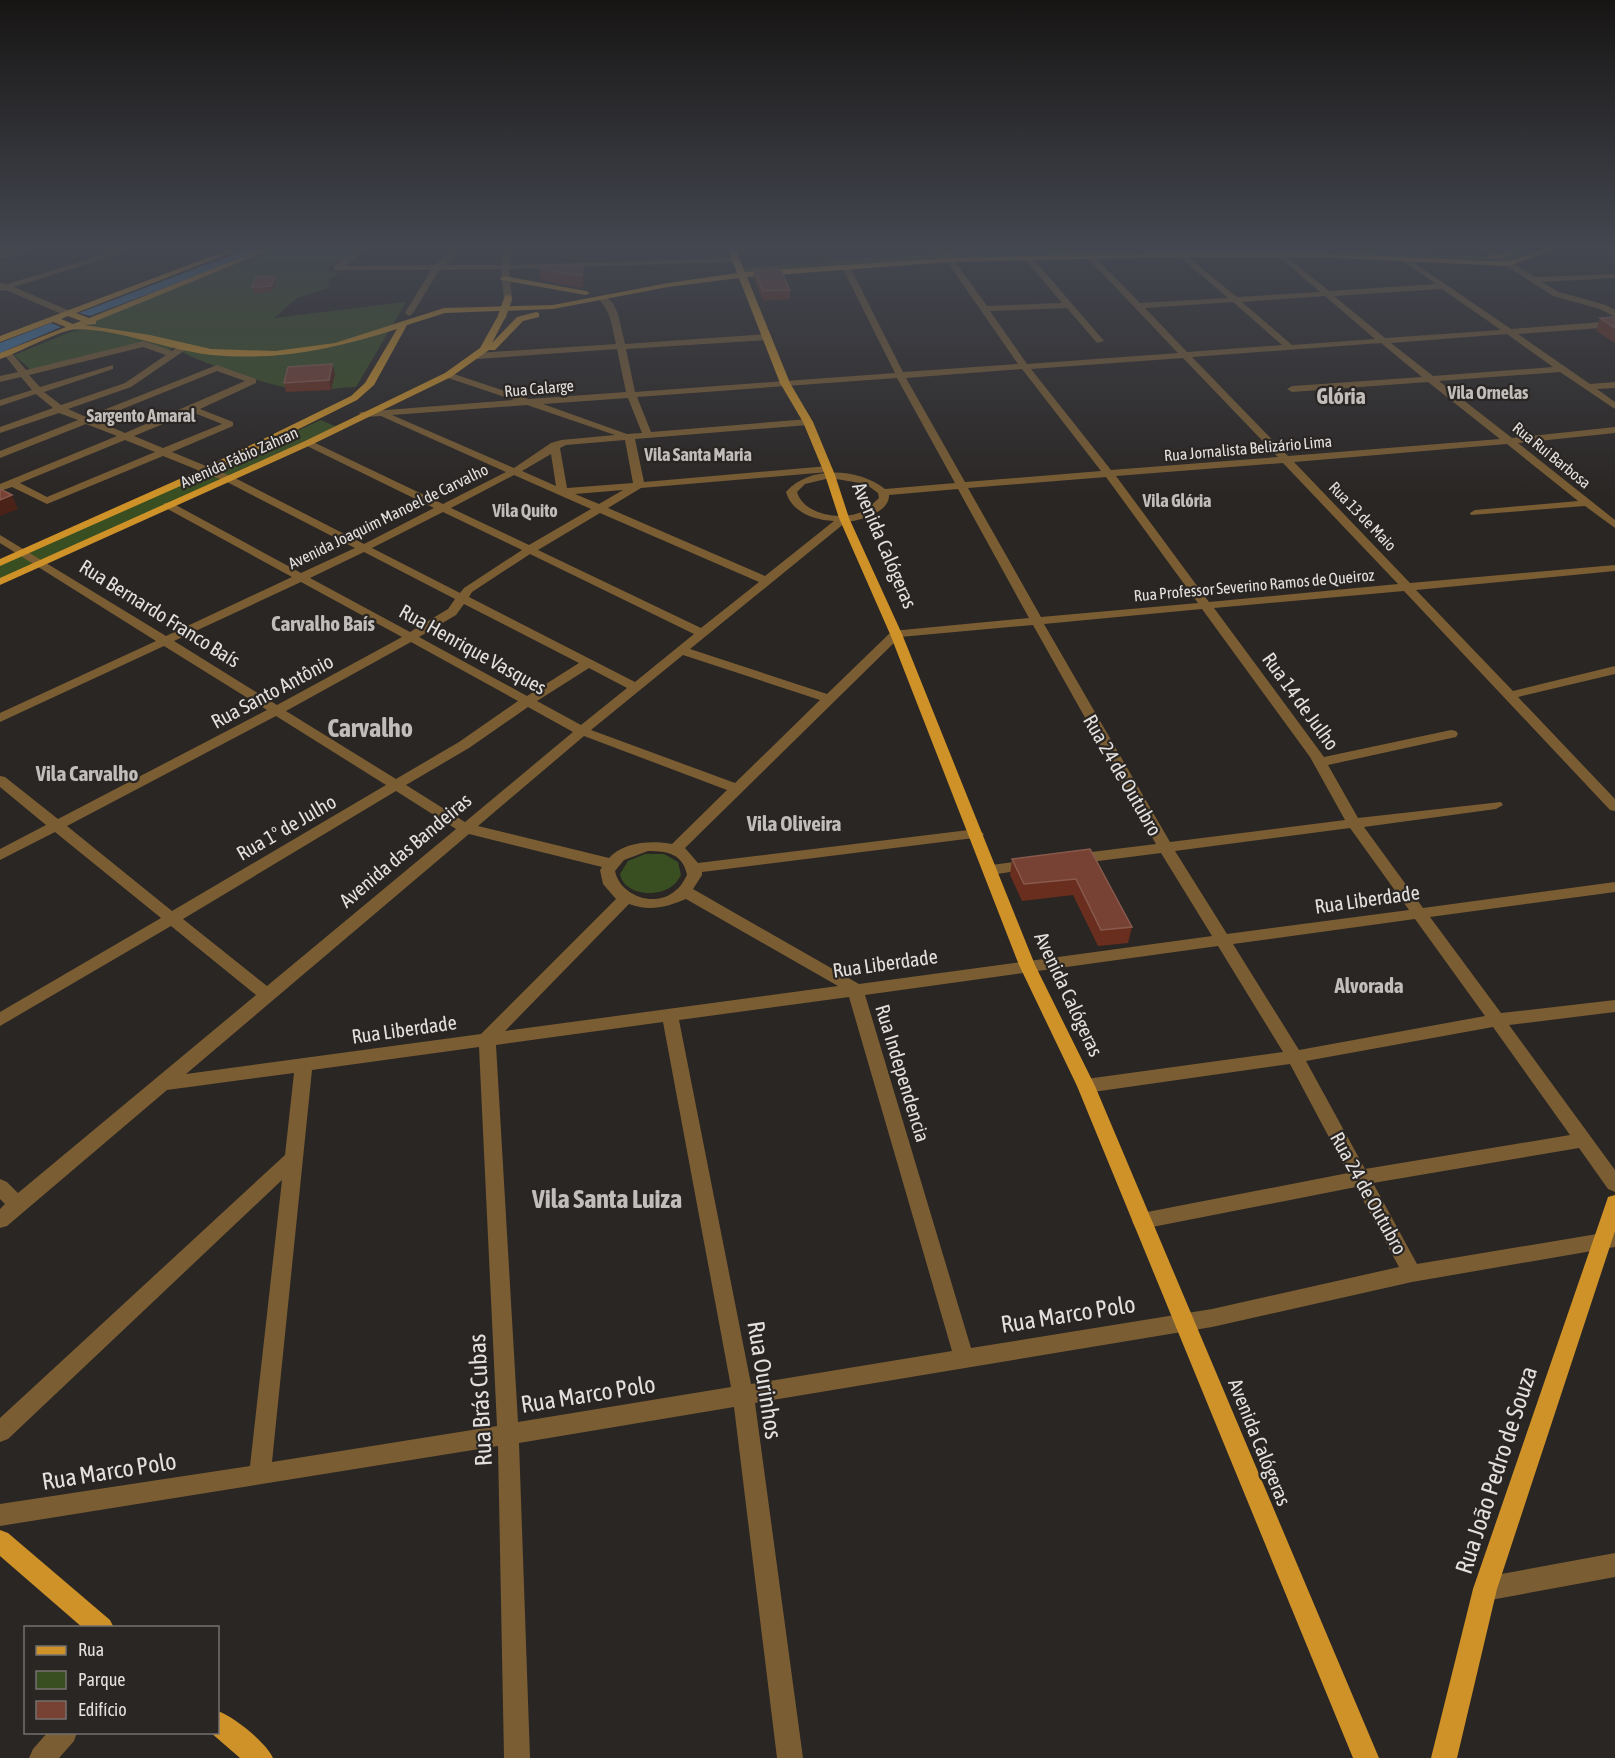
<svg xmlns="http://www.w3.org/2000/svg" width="1615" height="1758" font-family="'Asap Condensed',sans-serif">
  <rect width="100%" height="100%" fill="#2a2624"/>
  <g fill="#394f22">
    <path d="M 274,250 L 360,250 L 329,268 L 329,272 L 338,273 L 328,280 L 329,288 L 297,298 L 274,318 L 406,302 L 356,387 C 337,388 318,391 300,390 C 281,389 188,360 177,348 L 169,346 L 174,348 L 169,350 L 141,343 L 31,370 L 14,355 L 73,331 L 80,332 L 71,329 Z"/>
    <polygon points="1092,250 1334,250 1497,257 1518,250 1550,250 1516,263 1313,255 968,259 744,275 741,268 945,253"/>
    <polygon points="321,420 337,427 0,580 0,565"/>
    <path d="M 645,854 L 664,854 L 678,862 L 681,875 C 679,878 676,884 672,886 C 657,898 624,895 620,874 L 628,861 Z"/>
  </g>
  <g fill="#417bad">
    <polygon points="244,250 264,250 90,316 79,313"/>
    <polygon points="51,323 61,327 0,353 0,343"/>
  </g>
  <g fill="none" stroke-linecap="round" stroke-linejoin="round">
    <g fill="#7a5d32" fill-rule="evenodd">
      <polygon points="19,250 31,250 0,259 0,255"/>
      <polygon points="120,250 131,250 14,287 70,311 70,315 64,315 6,290 0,291 0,283 7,284"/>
      <polygon points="357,250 365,250 345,266 435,265 454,250 462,250 444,265 502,265 503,250 511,250 509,265 737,258 741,260 737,262 509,269 512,299 508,301 504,299 501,269 439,270 413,313 409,316 405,313 431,270 334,270 334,266"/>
      <path d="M 939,250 L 947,250 L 987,306 L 1062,303 L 1023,257 L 1030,255 L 1104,341 L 1097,343 L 1067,308 L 990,311 L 1027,364 L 1178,353 L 1080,250 L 1088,250 L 1140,303 L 1228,298 L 1180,257 L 1183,253 L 1237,297 L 1320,292 L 1271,250 L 1279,250 L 1329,291 L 1436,284 L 1404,262 L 1407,258 L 1511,329 L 1615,321 L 1615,327 L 1518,334 L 1590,384 L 1615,382 L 1615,388 L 1597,389 L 1615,402 L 1615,409 L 1560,372 L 1439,381 L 1512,438 L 1615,427 L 1615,433 L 1518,443 L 1615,520 L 1615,528 L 1585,506 L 1471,515 L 1470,513 L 1475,510 L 1578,501 L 1507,444 L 1294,462 L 1410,583 L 1615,565 L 1615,571 L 1416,590 L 1513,691 L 1615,666 L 1615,674 L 1518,697 L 1615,799 L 1615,811 L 1610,810 L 1404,591 L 1214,608 L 1324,757 L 1451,730 L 1456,731 L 1458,734 L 1456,737 L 1328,765 L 1358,818 L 1501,802 L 1503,805 L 1496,809 L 1364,827 L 1423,908 L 1615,882 L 1615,892 L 1430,917 L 1501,1013 L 1615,1000 L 1615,1012 L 1509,1025 L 1615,1170 L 1615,1192 L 1608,1189 L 1579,1148 L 1373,1183 L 1417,1264 L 1615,1231 L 1615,1247 L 1412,1282 L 1212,1327 L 755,1403 L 803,1758 L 777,1758 L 734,1407 L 519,1443 L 530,1758 L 504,1758 L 498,1446 L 0,1526 L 0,1504 L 250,1466 L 282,1180 L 8,1439 L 0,1442 L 0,1418 L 285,1155 L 294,1073 L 167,1090 L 7,1226 L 0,1228 L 0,1209 L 5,1204 L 0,1199 L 0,1179 L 7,1182 L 18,1193 L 256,995 L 171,926 L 0,1026 L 0,1012 L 161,918 L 55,832 L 0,860 L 0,849 L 46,825 L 0,787 L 0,776 L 5,777 L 58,819 L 267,710 L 164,646 L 0,722 L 0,713 L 156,641 L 0,543 L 0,535 L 166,636 L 292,577 L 164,507 L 164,503 L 172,503 L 301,573 L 355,548 L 225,481 L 163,456 L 47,504 L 12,487 L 0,491 L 0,484 L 117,436 L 86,424 L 0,458 L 0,451 L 78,420 L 59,413 L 0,433 L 0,427 L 53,408 L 36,394 L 0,406 L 0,400 L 32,390 L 21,377 L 0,382 L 0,376 L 18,372 L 3,353 L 4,351 L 10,351 L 26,370 L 144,341 L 172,351 L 182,344 L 188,344 L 188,348 L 131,387 L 68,409 L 86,417 L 217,365 L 256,379 L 256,383 L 200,409 L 233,422 L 233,426 L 172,452 L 233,477 L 364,544 L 434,508 L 305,445 L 305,441 L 311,441 L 443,504 L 506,472 L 381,416 L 364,417 L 359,414 L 361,412 L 514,400 L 445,377 L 443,375 L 448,372 L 529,399 L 626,392 L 617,349 L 477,359 L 473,356 L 477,353 L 616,344 C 612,326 611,312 598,298 L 599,296 L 605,296 L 613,303 L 618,314 L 625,344 L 768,334 L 772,337 L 768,340 L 626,349 L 635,392 L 895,373 L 843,269 L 847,267 L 851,269 L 903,372 L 1018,364 ZM 1442,289 L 1501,330 L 1385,338 L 1334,296 ZM 1325,296 L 1375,339 L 1292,345 L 1242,302 ZM 1233,302 L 1282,345 L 1187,352 L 1145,308 ZM 1507,334 L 1553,367 L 1433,376 L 1391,343 ZM 1381,343 L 1422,377 L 1292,386 L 1287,389 L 1292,392 L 1428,382 L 1500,439 L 1288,456 L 1192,357 ZM 143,347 L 166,355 L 125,383 L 61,405 L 44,392 L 113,369 L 113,365 L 40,387 L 29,375 ZM 1183,358 L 1278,457 L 1111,470 L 1031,369 ZM 1022,369 L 1101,471 L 965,482 L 906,378 ZM 217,371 L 245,381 L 125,433 L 95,420 ZM 897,378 L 955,483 L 885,489 C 859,468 809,465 786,492 C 792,512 813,520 834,521 L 765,576 L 608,508 L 641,488 L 828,472 L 833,469 L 828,466 L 644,482 L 635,439 L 808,425 L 813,422 L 808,419 L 651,432 L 637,397 ZM 628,398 L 642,433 L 627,434 L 543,404 ZM 527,405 L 615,435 L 561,440 L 551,443 L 514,468 L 392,415 ZM 192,412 L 222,424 L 163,448 L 134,436 ZM 125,440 L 155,452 L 47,497 L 20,483 ZM 625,440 L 633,483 L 567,488 L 560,448 L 566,445 ZM 551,454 L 556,486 L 522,471 ZM 1283,463 L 1398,584 L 1209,602 L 1116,476 ZM 514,475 L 591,509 L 529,545 L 451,508 ZM 1106,477 L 1198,603 L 1041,617 L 968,488 ZM 830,478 L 866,484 L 878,493 L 879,498 C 874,502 869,509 864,511 C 844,521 804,516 797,492 L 805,484 ZM 958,489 L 1029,618 L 892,631 L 827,694 L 690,649 L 846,522 C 860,521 890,512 889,495 ZM 623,490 L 599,504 L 575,494 ZM 443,512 L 522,550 L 464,588 L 460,593 L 372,548 ZM 600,513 L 759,582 L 701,628 L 538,550 ZM 364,552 L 455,599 L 448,609 L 410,632 L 310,578 ZM 530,554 L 694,634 L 635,682 L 469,597 L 472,592 ZM 301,582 L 402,637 L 277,705 L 174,641 ZM 464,604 L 579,663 L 527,696 L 419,637 L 456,615 ZM 1202,609 L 1310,757 L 1345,820 L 1170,842 L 1044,624 ZM 1033,625 L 1156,844 L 1075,854 L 1068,859 L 1075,864 L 1161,853 L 1212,936 L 859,984 L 693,889 L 702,875 L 702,872 L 982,837 L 984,834 L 977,829 L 698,863 L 685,848 L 900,637 ZM 411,642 L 518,701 L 459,742 L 396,779 L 286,711 ZM 683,655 L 820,700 L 735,783 L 591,730 ZM 589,668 L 627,688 L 581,725 L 537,701 ZM 528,707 L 573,732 L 465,822 L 406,785 L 469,748 ZM 276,716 L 386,785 L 172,911 L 67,826 ZM 584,736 L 727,790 L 672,844 C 652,840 623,842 609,858 L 478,826 ZM 396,791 L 456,829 L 267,986 L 183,919 ZM 1350,828 L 1409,910 L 1227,934 L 1175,851 ZM 469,834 L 602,867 L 600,870 L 603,884 L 616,899 L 481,1034 L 186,1074 ZM 648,851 C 668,851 683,854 687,875 C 684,880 681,887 676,890 C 656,909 620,896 615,871 L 624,860 ZM 686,899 L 838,986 L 505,1031 L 629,904 C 650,912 667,907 686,899 ZM 1415,919 L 1485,1016 L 1299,1050 L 1233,944 ZM 1218,946 L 1283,1052 L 1086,1079 L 1080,1081 L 1077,1086 L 1080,1091 L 1086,1093 L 1290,1064 L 1348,1173 L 1142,1213 L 1135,1215 L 1132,1221 L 1135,1227 L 1142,1229 L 1356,1187 L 1399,1267 L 1212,1309 L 971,1348 L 865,995 ZM 849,997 L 952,1351 L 751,1384 L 679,1020 ZM 663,1022 L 731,1387 L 518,1422 L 496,1045 ZM 1493,1027 L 1570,1135 L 1365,1169 L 1306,1061 ZM 479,1047 L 497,1426 L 272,1462 L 312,1070 Z"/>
      <polygon points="1482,250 1491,250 1535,277 1615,274 1615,278 1542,282 1559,292 1606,305 1615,310 1615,317 1600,309 1553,296"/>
      <polygon points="1030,860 1035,862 1037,865 1035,868 991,875 984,870 991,865"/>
      <polygon points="1615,1553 1615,1577 1485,1601 1477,1597 1473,1589 1477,1581 1485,1577"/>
      <polygon points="48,1732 77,1732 74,1741 59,1758 29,1758 33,1749"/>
    </g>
    <g fill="#ce9228" fill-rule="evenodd">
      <path d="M 228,250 L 238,250 L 76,313 L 89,318 L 260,250 L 270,250 L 96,321 L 96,324 L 84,325 L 150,335 L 211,349 L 275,351 L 335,343 L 444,308 L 553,305 L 668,283 L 737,273 L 728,250 L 736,250 L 745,272 L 949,258 L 1186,253 L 1313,253 L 1507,262 L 1544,250 L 1554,250 L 1508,266 L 1313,257 L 1186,257 L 949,262 L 747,277 L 790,383 L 813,422 L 835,475 L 849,518 L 902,634 L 1035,965 L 1095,1086 L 1379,1758 L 1353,1758 L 1077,1086 L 1019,965 L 890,634 L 839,518 L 825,475 L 803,422 L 780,383 L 739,278 L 668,287 L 553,309 L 445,313 L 407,325 L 374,385 L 357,400 L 212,472 L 0,566 L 0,559 L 204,468 L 351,396 L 365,383 L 397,329 C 334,349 279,361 212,355 C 167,350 123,330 77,329 C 62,329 18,353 0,359 L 0,353 L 66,327 L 53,322 L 0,342 L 0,336 ZM 68,316 L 81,321 L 73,324 L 61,319 Z"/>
      <polygon points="1512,250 1522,250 1497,259 1485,257"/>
      <polygon points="504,276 586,291 590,293 586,295 501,280 500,278"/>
      <polygon points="536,312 539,313 539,317 523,321 495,350 489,350 451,377 311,445 0,585 0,578 305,441 445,373 480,348 499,314 506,316 492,343 517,317"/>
      <polygon points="1615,1195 1615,1231 1497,1589 1457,1758 1431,1758 1473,1589 1606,1203 1608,1197"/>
      <polygon points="0,1530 8,1533 110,1620 114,1628 83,1628 0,1556"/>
      <path d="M 218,1711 C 234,1717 266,1742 273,1758 L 240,1758 L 210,1732 L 218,1732 Z"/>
    </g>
    <polyline stroke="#ce9228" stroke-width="8" points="502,316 508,299"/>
  </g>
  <g fill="#6a2e1e">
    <polygon points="539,268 584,277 583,288 541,280"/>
    <polygon points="754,270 790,290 790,299 763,301 754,279"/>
    <polygon points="275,277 276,282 272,292 254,293 252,287"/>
    <polygon points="1615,317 1615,343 1596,331 1600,318"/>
    <polygon points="335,374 331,390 286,392 284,383"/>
    <polygon points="1090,849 1132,927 1128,943 1098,946 1073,895 1022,901 1010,875 1012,859"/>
  </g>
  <g fill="#4b2217">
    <polygon points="583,265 584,277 583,288 582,276"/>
    <polygon points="275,277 276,282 272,292 271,286"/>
    <polygon points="332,364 335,374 331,390 329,380"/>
    <polygon points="12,495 18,509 0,516 0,500"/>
  </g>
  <g fill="#774133" stroke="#885a4e" stroke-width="1.5">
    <polygon points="583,265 582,276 539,268 540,266"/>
    <polygon points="780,269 790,290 763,291 754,270"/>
    <polygon points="256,277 275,277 271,286 252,287"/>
    <polygon points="1615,317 1615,328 1600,318"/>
    <polygon points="332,364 329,380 284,383 288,367"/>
    <polygon points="0,489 12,495 0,500"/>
    <polygon points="1090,849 1132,927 1101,930 1076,879 1024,884 1012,859"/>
  </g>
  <linearGradient id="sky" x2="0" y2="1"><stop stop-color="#171514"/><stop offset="0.5" stop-color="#444750"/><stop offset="1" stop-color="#444750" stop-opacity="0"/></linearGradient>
  <rect width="1615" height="496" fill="url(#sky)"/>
  <g text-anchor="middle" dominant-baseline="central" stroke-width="4.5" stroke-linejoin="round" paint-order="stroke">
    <g font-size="16" fill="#e3e1e0" stroke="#2a2624">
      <text transform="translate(539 388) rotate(-5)">Rua Calarge</text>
      <text transform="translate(1248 448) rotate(-5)">Rua Jornalista Belizário Lima</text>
      <text transform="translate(1552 455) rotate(39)">Rua Rui Barbosa</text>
      <text transform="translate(239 457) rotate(-24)">Avenida Fábio Zahran</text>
      <text transform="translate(388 516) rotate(-26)">Avenida Joaquim Manoel de Carvalho</text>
      <text transform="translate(1363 516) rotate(46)">Rua 13 de Maio</text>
      <text transform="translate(1254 585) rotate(-5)">Rua Professor Severino Ramos de Queiroz</text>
    </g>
    <g font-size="18" font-weight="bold" fill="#c1bdba" stroke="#2a2624">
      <text x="1488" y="392">Vila Ornelas</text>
      <text x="141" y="415">Sargento Amaral</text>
      <text x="698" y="454">Vila Santa Maria</text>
      <text x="1177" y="500">Vila Glória</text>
      <text x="525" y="510">Vila Quito</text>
    </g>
    <g font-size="20" fill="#e3e1e0" stroke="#2a2624">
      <text transform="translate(885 545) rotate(67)">Avenida Calógeras</text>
      <text transform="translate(160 613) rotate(32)">Rua Bernardo Franco Baís</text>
      <text transform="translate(473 649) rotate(29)">Rua Henrique Vasques</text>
      <text transform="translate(272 691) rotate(-28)">Rua Santo Antônio</text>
      <text transform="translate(1301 701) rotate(54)">Rua 14 de Julho</text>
      <text transform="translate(1123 775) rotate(60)">Rua 24 de Outubro</text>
      <text transform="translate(286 827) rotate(-30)">Rua 1º de Julho</text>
      <text transform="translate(405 850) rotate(-40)">Avenida das Bandeiras</text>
      <text transform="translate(1367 899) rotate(-8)">Rua Liberdade</text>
      <text transform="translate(885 963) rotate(-8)">Rua Liberdade</text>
      <text transform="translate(1069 994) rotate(65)">Avenida Calógeras</text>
      <text transform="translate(404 1029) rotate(-8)">Rua Liberdade</text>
      <text transform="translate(903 1073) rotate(73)">Rua Independencia</text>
      <text transform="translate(1369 1193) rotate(61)">Rua 24 de Outubro</text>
      <text transform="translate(1260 1442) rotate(68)">Avenida Calógeras</text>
    </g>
    <g font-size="21" font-weight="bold" fill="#c1bdba" stroke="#2a2624">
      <text x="323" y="623">Carvalho Baís</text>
      <text x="87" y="773">Vila Carvalho</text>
      <text x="794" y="823">Vila Oliveira</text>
      <text x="1369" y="985">Alvorada</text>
    </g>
    <g font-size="22" font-weight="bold" fill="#c1bdba" stroke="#2a2624">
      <text x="1341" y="396">Glória</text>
    </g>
    <g font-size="24" fill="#e3e1e0" stroke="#2a2624">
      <text transform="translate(1068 1314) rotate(-9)">Rua Marco Polo</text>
      <text transform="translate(765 1380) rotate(81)">Rua Ourinhos</text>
      <text transform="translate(588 1394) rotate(-9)">Rua Marco Polo</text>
      <text transform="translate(480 1400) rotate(-93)">Rua Brás Cubas</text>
      <text transform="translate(1496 1470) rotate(-72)">Rua João Pedro de Souza</text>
      <text transform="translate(109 1471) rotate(-9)">Rua Marco Polo</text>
    </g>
    <g font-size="26" font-weight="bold" fill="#c1bdba" stroke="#2a2624">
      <text x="370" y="728">Carvalho</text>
    </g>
    <g font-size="26" font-weight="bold" fill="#c1bdba" stroke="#2a2624">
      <text x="607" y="1199">Vila Santa Luiza</text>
    </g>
  </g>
  <rect x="24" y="1626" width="195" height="108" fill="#2a2624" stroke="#74716f" stroke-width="1.5"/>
  <rect x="36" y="1646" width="30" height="9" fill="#ce9228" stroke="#74716f" stroke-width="1.5"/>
  <text x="78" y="1656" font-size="18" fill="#e3e1e0">Rua</text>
  <rect x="36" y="1671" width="30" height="18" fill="#394f22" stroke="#74716f" stroke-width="1.5"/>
  <text x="78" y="1686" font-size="18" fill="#e3e1e0">Parque</text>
  <rect x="36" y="1701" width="30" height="18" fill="#774133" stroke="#74716f" stroke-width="1.5"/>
  <text x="78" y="1716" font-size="18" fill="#e3e1e0">Edifício</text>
</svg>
